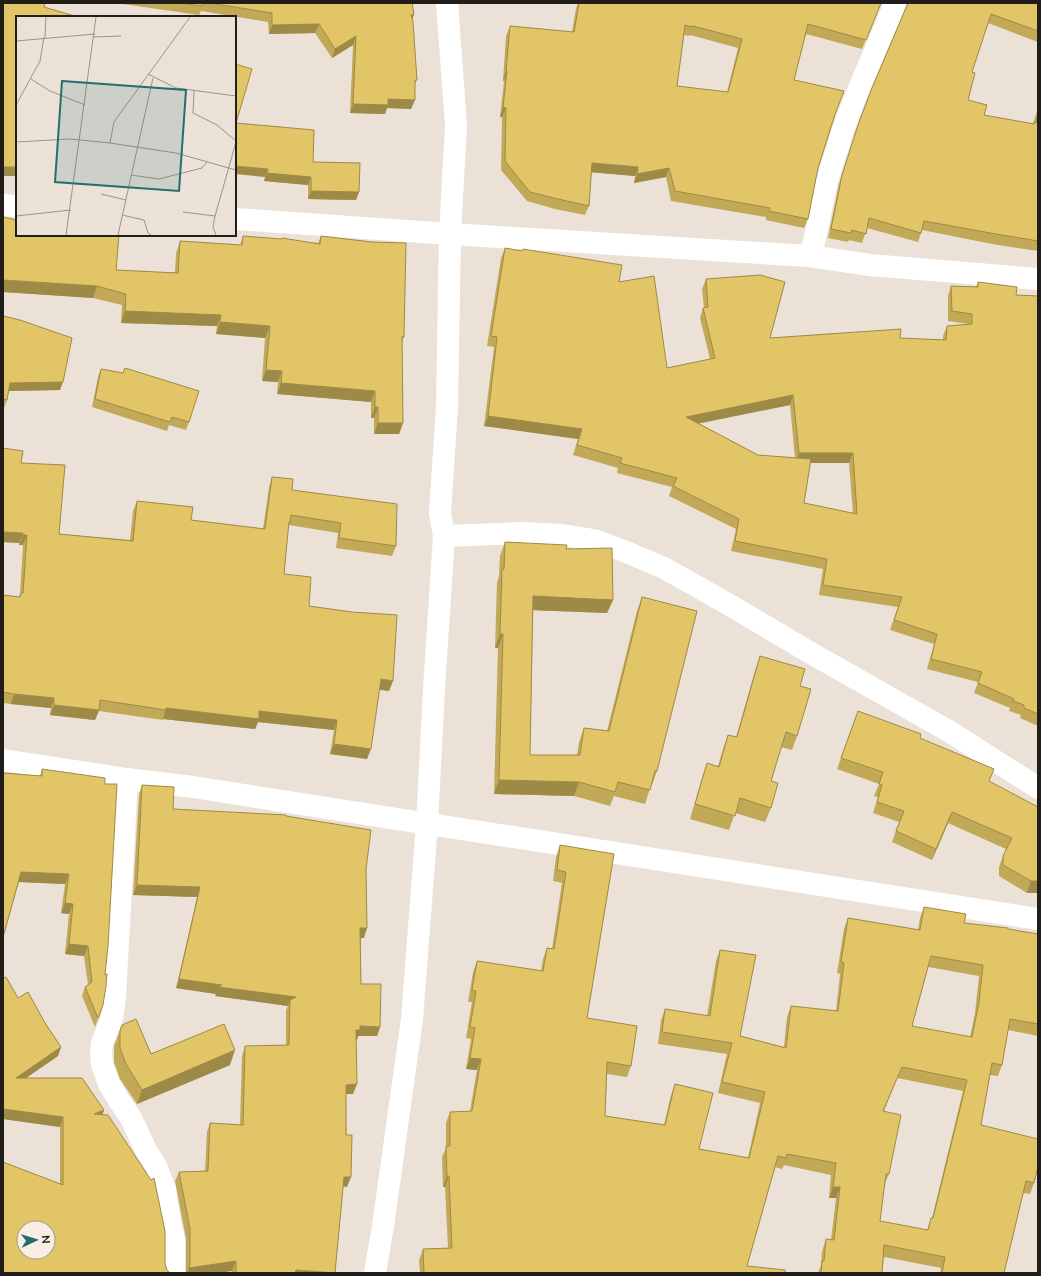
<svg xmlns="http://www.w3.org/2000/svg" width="1041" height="1276" font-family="Mulish,sans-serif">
  <rect width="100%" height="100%" fill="#ebe1d7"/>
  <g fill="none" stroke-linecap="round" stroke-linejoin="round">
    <g stroke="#fff" stroke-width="22">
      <polyline points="3,205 17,206"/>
      <polyline points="235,219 450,234 809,256 870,265 1038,279"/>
      <polyline points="809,256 814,242 827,181 844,127 857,93 892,11 895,3"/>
      <polyline points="444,536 523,533 562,535 594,540 624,551 664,568 728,604 809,652 952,733 1038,788"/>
      <polyline points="3,760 127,779 193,787 1038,919"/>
      <polyline points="127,779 115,997 112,1018 102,1043 101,1053 102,1065 109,1084 120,1102 131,1118 146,1150 156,1166 165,1189 170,1223 174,1239 174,1273"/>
    </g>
    <polyline stroke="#fff" stroke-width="22" points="375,1273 383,1226 412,1019 427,824 434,689 444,536 440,513 447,407 450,234 456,125 447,3"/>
  </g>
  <g fill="#c2a958" fill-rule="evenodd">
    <polygon points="116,3 412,3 414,14 412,20 417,80 415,84 411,109 387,108 385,114 350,113 353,45 332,58 315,33 269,34 268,22 201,11 199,15"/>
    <path d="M 578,3 L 881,3 L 862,49 L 806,34 L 794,80 L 835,116 L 818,168 L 808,219 L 804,228 L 766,220 L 766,217 L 671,201 L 666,177 L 634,183 L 635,176 L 591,172 L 589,206 L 585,215 L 555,209 L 527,201 L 501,170 L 502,117 L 500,117 L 504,81 L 503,80 L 506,36 L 510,26 L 572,32 L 576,8 ZM 684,35 L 689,36 L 690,35 L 738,48 L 727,92 L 677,86 Z"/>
    <polygon points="907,3 1038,3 1038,42 988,23 972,72 968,100 984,115 1033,124 1038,108 1038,251 992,244 922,230 918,242 867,228 862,243 849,240 848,242 828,238 839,184 856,131 872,88 907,6"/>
    <polygon points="236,123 313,162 359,192 356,200 308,199 308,185 264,181 265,177"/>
    <polygon points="243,236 318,243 321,236 404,337 402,342 403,423 399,434 374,434 374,418 371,418 371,402 277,394 278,382 262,381 265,338 216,334 217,326 121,323 122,305 93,298 3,292 116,270 175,273 176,253 180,241 240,245"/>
    <path d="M 505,248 L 619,282 L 667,368 L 710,359 L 700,318 L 703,308 L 704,308 L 702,289 L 706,279 L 770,338 L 900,338 L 943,340 L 943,336 L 947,326 L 968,324 L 948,321 L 948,296 L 951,286 L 976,287 L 978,282 L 1016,295 L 1038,296 L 1038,726 L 1020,718 L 1021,715 L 1009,711 L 1010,708 L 974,693 L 978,682 L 927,669 L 934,644 L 890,630 L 898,607 L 819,595 L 823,569 L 731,551 L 736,529 L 669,496 L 672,487 L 617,473 L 618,468 L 573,455 L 578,439 L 484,426 L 494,347 L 487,346 L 501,258 ZM 790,405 L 795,458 L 758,455 L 698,423 ZM 810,463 L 849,463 L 853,513 L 804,503 Z"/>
    <polygon points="3,316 60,390 9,391 7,400 4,408 3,407"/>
    <polygon points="125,368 189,422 186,430 169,425 167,431 92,407 98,377 101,369 123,373"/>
    <polygon points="3,448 21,463 59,534 130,540 133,511 137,501 191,520 263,529 269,487 272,477 292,490 396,546 392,556 336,548 338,533 289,525 288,527 284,574 309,606 389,691 379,690 367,759 330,754 334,730 258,722 255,729 163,719 163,720 99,711 95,720 50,715 51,708 11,704 3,703 3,595 19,597 20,594 23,545 19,545 19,543 3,542"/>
    <polygon points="505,542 566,549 613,600 607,613 533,610 530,755 577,755 579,742 584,728 607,731 637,611 642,597 657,771 652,785 651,785 645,804 614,796 610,806 574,796 494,794 498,648 495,648 497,583 499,576 500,556"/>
    <polygon points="760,656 800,686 797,736 792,750 781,747 771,781 771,808 765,822 735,813 729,830 690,819 702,778 707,763 718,766 723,749 728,735 736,737 755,671"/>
    <polygon points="858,711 920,738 989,781 1037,893 1027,893 999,876 999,867 1003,856 1006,849 948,823 932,860 892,842 899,822 873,813 878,797 874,796 879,784 837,769"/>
    <polygon points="42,769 105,975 103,1005 95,1027 82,996 85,987 88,985 84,956 65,954 69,914 61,913 65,884 19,882 3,935 3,773 40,776"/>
    <polygon points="142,785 173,809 286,816 366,869 364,938 361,938 361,984 380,1027 377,1036 358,1036 357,1040 356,1039 353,1094 346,1094 347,1187 343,1186 335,1273 232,1273 232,1271 217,1273 186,1273 186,1239 175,1181 179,1172 205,1172 207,1132 210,1123 240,1125 242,1056 245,1046 286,1045 286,1010 288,1006 215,996 216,994 176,988 197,897 133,895 139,794"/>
    <path d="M 560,845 L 614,854 L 587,1018 L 631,1066 L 627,1077 L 607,1074 L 605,1116 L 664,1125 L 671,1095 L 675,1084 L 699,1149 L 748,1158 L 760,1103 L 718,1093 L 727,1054 L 658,1044 L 661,1020 L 665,1009 L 707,1016 L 716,961 L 720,950 L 740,1036 L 784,1047 L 787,1017 L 791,1006 L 836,1011 L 840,974 L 837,973 L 844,929 L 848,918 L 918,930 L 920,918 L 924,907 L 964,923 L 1038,934 L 1038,1036 L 1008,1030 L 1002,1065 L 998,1076 L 990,1075 L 981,1125 L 1034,1183 L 1030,1194 L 1023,1193 L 1004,1273 L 940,1273 L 941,1268 L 884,1257 L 882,1273 L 818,1273 L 821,1265 L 822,1251 L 826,1239 L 831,1240 L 836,1198 L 829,1198 L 831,1175 L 784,1165 L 782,1169 L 775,1167 L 747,1266 L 785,1273 L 420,1273 L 419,1260 L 423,1249 L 448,1248 L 445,1187 L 443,1187 L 442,1157 L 446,1148 L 446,1123 L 450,1112 L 470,1111 L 477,1070 L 466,1069 L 471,1039 L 466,1038 L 472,1002 L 468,1002 L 473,972 L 477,961 L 541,971 L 543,959 L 547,948 L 552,949 L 562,883 L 553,881 L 556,857 ZM 928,967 L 979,976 L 975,1013 L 970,1037 L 912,1026 ZM 897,1078 L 963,1091 L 932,1218 L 931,1218 L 927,1230 L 880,1221 L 884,1185 L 889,1174 L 884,1111 Z"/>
    <polygon points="3,978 18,998 45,1023 61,1047 58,1056 26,1078 104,1110 102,1115 165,1264 167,1270 60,1184 60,1127 3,1119"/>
    <polygon points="122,1025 151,1054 230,1065 137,1104 120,1079 114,1062 114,1046"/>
  </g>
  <g fill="#9e8a47">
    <polygon points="414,14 411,23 411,15"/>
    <polygon points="319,24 315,33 269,34 272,25"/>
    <polygon points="356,36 353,45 332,58 335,49"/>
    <polygon points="506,71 507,71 504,81 503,80"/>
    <polygon points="388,99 415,100 411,109 387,108 385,114 350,113 353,104"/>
    <polygon points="503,107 506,108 502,117 500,117"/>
    <polygon points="592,163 638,167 635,176 588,172"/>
    <polygon points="235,166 268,169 265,177 235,174"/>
    <rect x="3" y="167" width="14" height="9"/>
    <polygon points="669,168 666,177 634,183 637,174"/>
    <polygon points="267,173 311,177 308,185 264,181"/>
    <polygon points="311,191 359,192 356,200 308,199"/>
    <polygon points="3,280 97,286 93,298 3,292"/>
    <polygon points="125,311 221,315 217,326 121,323"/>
    <polygon points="220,322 270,326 265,338 216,334"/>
    <polygon points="266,370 282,371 278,382 262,381"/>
    <polygon points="63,382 60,390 8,391 10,383"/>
    <polygon points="281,383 375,391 371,402 277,394"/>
    <polygon points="793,395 790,405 682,427 686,417"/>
    <polygon points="375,407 378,407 374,418 371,418"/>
    <polygon points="488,416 582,429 578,439 484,426"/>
    <polygon points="378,423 403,423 399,434 374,434"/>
    <polygon points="799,453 853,453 849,463 796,463"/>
    <polygon points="3,532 23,533 19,543 3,542"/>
    <polygon points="23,535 27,535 23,545 19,545"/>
    <polygon points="533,596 613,600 607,613 528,610"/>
    <polygon points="500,634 503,634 498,648 495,648"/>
    <polygon points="381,679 393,681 389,691 377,689"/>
    <polygon points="14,694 54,698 51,708 11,704"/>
    <polygon points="54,705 99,710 95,720 50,715"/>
    <polygon points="166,708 259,711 337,720 334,730 258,722 255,729 163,719"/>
    <polygon points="334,744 371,749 367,759 330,754"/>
    <polygon points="499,780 579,782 574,796 494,794"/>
    <polygon points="952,812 948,823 932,860 936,849"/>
    <polygon points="21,872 69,874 65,884 18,882"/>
    <polygon points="1031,881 1038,881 1038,891 1037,893 1027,893"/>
    <polygon points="137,885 200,887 197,897 133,895"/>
    <polygon points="65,903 73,904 69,914 61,913"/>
    <polygon points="360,928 367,928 364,938 357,938"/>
    <polygon points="69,944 88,946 84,956 65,954"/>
    <polygon points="179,979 222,985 296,997 290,1000 288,1006 215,996 216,994 176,988"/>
    <polygon points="360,1026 380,1027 377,1036 358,1036 357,1040 352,1039 356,1030"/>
    <polygon points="61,1047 58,1056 13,1087 16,1078"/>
    <polygon points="235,1050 230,1065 137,1104 142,1090"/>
    <polygon points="470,1058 481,1059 477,1070 466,1069"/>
    <polygon points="357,1084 353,1094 342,1094 346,1085"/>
    <polygon points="3,1109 63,1117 60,1127 3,1119"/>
    <polygon points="104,1110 101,1119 94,1114"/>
    <polygon points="447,1176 449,1176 445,1187 443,1187"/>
    <polygon points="344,1177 351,1177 347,1187 341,1186"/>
    <polygon points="833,1187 840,1187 836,1198 829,1198"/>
    <polygon points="236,1261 232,1271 217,1273 187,1273 189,1268"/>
    <polygon points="296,1270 330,1273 294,1273"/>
  </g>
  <g fill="#e1c566" stroke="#9e8a47" fill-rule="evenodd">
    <polygon points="3,3 45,3 44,7 78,17 17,17 17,167 3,167"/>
    <polygon points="180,3 203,3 202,6"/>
    <polygon points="209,3 412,3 414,14 411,15 413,22 417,80 415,80 415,100 388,99 388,105 353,104 356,36 335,49 319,24 272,25 272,13"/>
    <path d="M 579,3 L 881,3 L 866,40 L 808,24 L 794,80 L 844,91 L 835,114 L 818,168 L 808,219 L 769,211 L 770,208 L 675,191 L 669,168 L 637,174 L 638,167 L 592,163 L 589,206 L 558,199 L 530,192 L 505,161 L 506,108 L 503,107 L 507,71 L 506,71 L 510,26 L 574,32 ZM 685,25 L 693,27 L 693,26 L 742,39 L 728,92 L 677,86 Z"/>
    <polygon points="908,3 1038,3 1038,31 991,14 972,72 975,73 968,100 987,105 984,115 1034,124 1034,122 1036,123 1038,112 1038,241 996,234 924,221 921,233 869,218 866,234 852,230 851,233 831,229 842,175 859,122 872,88"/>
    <polygon points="235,64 252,69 236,123 314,130 313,162 360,163 359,192 311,191 311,177 267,173 268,169 235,166"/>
    <polygon points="3,217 17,220 17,235 119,235 116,270 178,273 180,241 242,245 243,236 281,239 282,238 320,244 321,236 372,242 406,243 404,337 402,336 403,423 378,423 378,407 375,407 375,391 281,383 282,371 266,370 270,326 220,322 221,315 125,311 126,294 97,286 3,280"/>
    <path d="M 505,248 L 522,251 L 523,249 L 622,265 L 619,282 L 654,276 L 667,368 L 715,358 L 703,308 L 708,307 L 706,279 L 760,275 L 785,282 L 770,338 L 901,329 L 900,338 L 946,340 L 947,326 L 972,324 L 972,314 L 952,311 L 951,286 L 978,287 L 978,282 L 1017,287 L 1016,295 L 1038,296 L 1038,714 L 1024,708 L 1024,705 L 1013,701 L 1014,699 L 978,683 L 982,672 L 931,659 L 937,634 L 894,620 L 902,597 L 823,585 L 827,559 L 735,541 L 739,519 L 673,486 L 677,478 L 620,463 L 622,458 L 577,445 L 582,429 L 488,416 L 497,337 L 491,336 ZM 793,395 L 799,453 L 853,453 L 857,514 L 804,503 L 811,459 L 758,455 L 686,417 Z"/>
    <polygon points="3,316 20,320 72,338 63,382 10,383 7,400 3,399"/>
    <polygon points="125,368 199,391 189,422 172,417 170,422 95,399 101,369 123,373"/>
    <polygon points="3,448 23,451 21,463 65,465 59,534 133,541 137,501 193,507 191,520 265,529 272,477 293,479 292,490 397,504 396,546 339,538 341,523 291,515 290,522 289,522 284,574 311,577 309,606 352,612 397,615 393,681 381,679 371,749 334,744 337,720 259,711 259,719 166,708 166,710 100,700 99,710 54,705 54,698 14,694 3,692 3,595 20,597 21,593 23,593 27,535 23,535 23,533 3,532"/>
    <polygon points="505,542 567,545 566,549 612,548 613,600 533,596 530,755 580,755 584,728 609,731 642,597 697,611 657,771 655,771 650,790 618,782 615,792 579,782 499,780 503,634 500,634 502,569 504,569"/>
    <polygon points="760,656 805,669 800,686 811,689 797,736 786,732 771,781 778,783 771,808 740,798 735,816 695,804 707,763 719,767 728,735 737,737"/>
    <polygon points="858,711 921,734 920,738 994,769 989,781 1038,807 1038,881 1031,881 1003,865 1003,856 1012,838 952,812 936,849 896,831 904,811 877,802 882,785 879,784 883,772 841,758"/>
    <polygon points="42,769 105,778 105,784 117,784 108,946 105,975 107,974 106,986 103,1005 98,1018 85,987 92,982 88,946 69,944 73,904 65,903 69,874 21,872 4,934 3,934 3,773 42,776"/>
    <polygon points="142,785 174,787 173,809 286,815 286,816 371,830 366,869 367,928 360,928 361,984 381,984 380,1027 360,1026 360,1030 356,1030 357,1084 346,1085 346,1135 352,1135 351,1177 344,1177 335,1273 296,1270 295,1273 236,1273 236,1261 189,1268 190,1264 190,1229 179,1172 208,1171 210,1123 243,1125 245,1046 289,1045 290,1000 296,997 218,987 222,985 179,979 200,887 137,885"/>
    <path d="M 560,845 L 614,854 L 587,1018 L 637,1026 L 631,1066 L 607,1062 L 605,1116 L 665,1125 L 675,1084 L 713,1093 L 699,1149 L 749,1158 L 765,1092 L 722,1082 L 732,1043 L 662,1032 L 665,1009 L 710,1016 L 720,950 L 756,955 L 740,1036 L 786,1048 L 791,1006 L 838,1011 L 844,963 L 841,962 L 848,918 L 920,930 L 924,907 L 966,914 L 964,923 L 1008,928 L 1008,929 L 1038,934 L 1038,1024 L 1010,1019 L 1002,1065 L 992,1063 L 981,1125 L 1038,1139 L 1038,1167 L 1034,1183 L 1026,1181 L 1004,1273 L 942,1273 L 945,1257 L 884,1245 L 882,1273 L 821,1273 L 822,1261 L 824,1261 L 826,1239 L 834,1240 L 840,1187 L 833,1187 L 836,1163 L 787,1154 L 786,1158 L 778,1156 L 747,1266 L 785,1270 L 785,1273 L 424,1273 L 423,1249 L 452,1248 L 449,1176 L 447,1176 L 446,1146 L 450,1146 L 450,1112 L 472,1111 L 481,1059 L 470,1058 L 475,1028 L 470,1027 L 476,991 L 472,990 L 477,961 L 543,971 L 547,948 L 554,949 L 566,872 L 557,870 ZM 931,956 L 983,965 L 979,1002 L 972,1037 L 912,1026 ZM 902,1067 L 967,1080 L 933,1218 L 931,1218 L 928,1230 L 880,1221 L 886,1174 L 889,1174 L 901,1115 L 883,1111 Z"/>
    <path d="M 6,977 L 18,998 L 28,992 L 45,1023 L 61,1047 L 16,1078 L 82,1078 L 104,1110 L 94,1114 L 108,1115 L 151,1180 L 154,1178 L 165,1231 L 165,1264 L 167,1270 L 170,1273 L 3,1273 L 3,1162 L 63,1185 L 63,1117 L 3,1109 L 3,978 ZM 24,1228 L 48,1228 L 48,1252 L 24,1252 Z"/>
    <polygon points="136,1019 151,1054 224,1024 235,1050 142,1090 126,1064 120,1048 120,1031 122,1025"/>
  </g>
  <g transform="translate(16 16)">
    <rect width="220" height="220" fill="#ebe1d7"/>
    <path fill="none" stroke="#9a938b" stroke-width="1" d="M 29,21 L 30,1M 78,21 L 105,20M 0,25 L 79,18M 132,58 L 160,72 L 220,80M 15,63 L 34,75 L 69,89M 178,75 L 177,97 L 201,109 L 220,125M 0,89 L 24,45 L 28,21M 0,126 L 54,123 L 94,127 L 160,137 L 220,154M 94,127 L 98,106 L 174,1M 115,159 L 143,163 L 186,152 L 191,146M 85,178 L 110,184M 167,196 L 199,200M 106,199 L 128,204 L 132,217 L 135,219M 0,200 L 55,194M 50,219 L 80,1M 102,219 L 137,62M 200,219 L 197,211 L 199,200 L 220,126"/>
    <path fill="#236f70" fill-opacity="0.15" stroke="#236f70" stroke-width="2" d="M 46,65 L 170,74 L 163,175 L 39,166 Z"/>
    <rect width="220" height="220" fill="none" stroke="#211e1a" stroke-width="2"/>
  </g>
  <rect width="1041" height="1276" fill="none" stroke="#211e1a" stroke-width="8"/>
  <g transform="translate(36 1240) rotate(86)"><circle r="19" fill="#f8eee4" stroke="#a29b93"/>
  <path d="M0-3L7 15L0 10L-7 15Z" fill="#236f70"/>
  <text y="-6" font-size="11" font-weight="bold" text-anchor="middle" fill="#211e1a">N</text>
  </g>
</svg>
